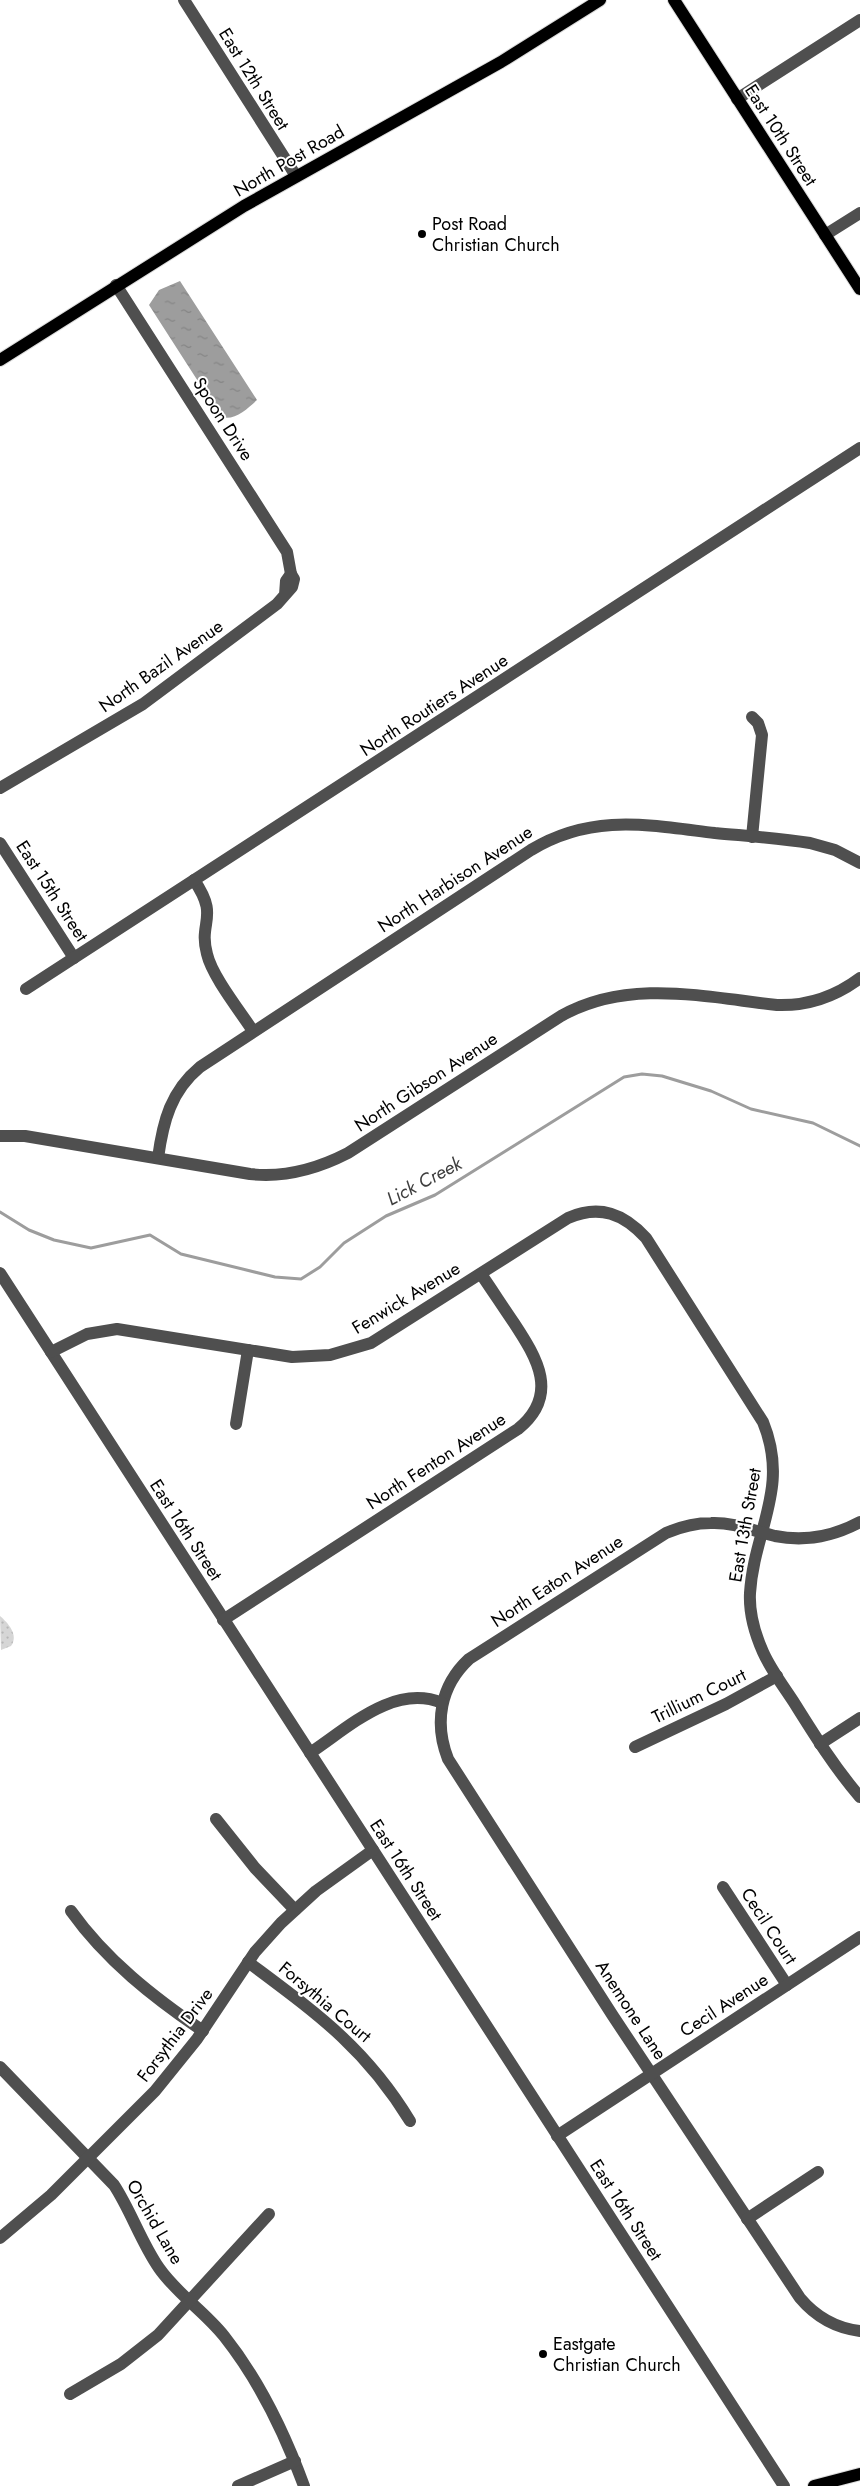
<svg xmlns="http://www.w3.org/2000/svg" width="860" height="2486" font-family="Jost,sans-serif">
  <defs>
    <pattern id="grass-dots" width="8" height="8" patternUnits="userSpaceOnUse" patternTransform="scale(1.25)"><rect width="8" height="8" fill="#d6d6d6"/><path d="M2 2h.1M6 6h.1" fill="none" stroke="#b6b6b6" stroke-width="1.8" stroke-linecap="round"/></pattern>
    <pattern id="water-ripples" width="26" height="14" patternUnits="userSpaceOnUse" patternTransform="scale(1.25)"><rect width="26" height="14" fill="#9d9d9d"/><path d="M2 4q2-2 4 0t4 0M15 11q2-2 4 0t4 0" fill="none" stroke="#858585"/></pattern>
  </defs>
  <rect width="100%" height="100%" fill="#fff"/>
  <path fill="url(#grass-dots)" d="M 0,1616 C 8,1623 19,1635 11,1646 L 1,1650 Z"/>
  <path fill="url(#water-ripples)" d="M 180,281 L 257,400 C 247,409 235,421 221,417 L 149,305 L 159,290 Z"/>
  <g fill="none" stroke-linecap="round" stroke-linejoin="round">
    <polyline stroke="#9d9d9d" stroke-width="3" points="0,1212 29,1230 54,1240 91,1248 150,1235 181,1254 275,1277 301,1279 320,1267 344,1243 386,1216 435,1195 624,1077 642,1074 662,1076 711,1091 751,1109 813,1123 860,1146"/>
    <g stroke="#dbdbdb" stroke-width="14">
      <g id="major">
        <polyline points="674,0 860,289"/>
        <polyline points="0,360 244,206 501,62 600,0"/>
        <polyline points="814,2486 860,2474"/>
      </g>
    </g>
    <g stroke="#4f4f4f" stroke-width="12">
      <polyline points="184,0 296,176"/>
      <polyline points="737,99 860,20"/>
      <polyline points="825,235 860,213"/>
      <polyline points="116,285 287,552 291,574"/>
      <polyline points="0,788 143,704 277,604 292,587 294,579 291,574 286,581 285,595"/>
      <polyline points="752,837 762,735 758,723 752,717"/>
      <polyline points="0,843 74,958"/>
      <path d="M 194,880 C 220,918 198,921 207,954 C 212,976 240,1011 253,1031"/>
      <polyline points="26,989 860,448"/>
      <path d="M 0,1136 L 25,1136 L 250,1174 C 285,1178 317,1169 348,1153 L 561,1016 C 628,978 705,997 777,1005 C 808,1006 836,996 860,978"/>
      <path d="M 158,1158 C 163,1121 171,1091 200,1067 L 531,850 C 592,813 648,825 715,833 C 747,836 779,838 810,843 L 835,850 L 860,863"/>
      <polyline points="0,1273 784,2486"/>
      <path d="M 51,1352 L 87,1334 L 117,1329 L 292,1357 L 330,1355 L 371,1343 L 568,1218 C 600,1204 624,1214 646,1238 L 763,1422 C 790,1488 754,1530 750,1593 C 749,1612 755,1634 763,1652 C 771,1670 784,1687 795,1704 C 815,1736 835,1768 860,1797"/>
      <polyline points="236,1424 248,1350"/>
      <path d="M 860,1522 C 834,1536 805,1542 775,1536 C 754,1531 733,1522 711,1523 C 696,1523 680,1527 666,1533 L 469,1659 C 440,1686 434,1723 448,1759 L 613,2016 L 800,2298 C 816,2317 835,2328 860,2331"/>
      <path d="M 223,1620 L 518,1429 C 560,1395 537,1358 514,1323 C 503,1307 492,1290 481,1274"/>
      <polyline points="820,1744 860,1718"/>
      <polyline points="635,1747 726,1704 777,1676"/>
      <path d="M 310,1753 C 348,1728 394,1683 442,1703"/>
      <polyline points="216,1819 255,1868 295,1910"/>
      <polyline points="723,1887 787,1985"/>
      <path d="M 71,1911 C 106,1960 153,1997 203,2031"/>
      <path d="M 248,1962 C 316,2013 365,2047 410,2121"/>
      <path d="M 0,2067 L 114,2185 C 131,2211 141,2242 159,2268 C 177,2294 204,2311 224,2336 C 259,2380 285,2434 304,2486"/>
      <polyline points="557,2136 860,1937"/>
      <polyline points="747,2219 818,2172"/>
      <polyline points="0,2238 51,2195 155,2091 197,2039 255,1952 281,1923 316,1891 373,1850"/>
      <polyline points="70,2394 121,2364 158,2335 269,2214"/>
      <polyline points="238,2486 295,2461"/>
    </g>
    <use href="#major" stroke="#000" stroke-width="12"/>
  </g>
  <g fill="#000" stroke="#fff" stroke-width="2">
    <circle cx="422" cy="234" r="5"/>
    <circle cx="543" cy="2354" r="5"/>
  </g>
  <g text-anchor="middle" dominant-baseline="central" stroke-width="4" stroke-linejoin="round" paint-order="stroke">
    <g font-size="18" fill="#000" stroke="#fff">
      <text transform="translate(254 79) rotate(58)">East 12th Street</text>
      <text transform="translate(781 135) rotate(57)">East 10th Street</text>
      <text transform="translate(289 161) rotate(-30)">North Post Road</text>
      <text transform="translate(223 419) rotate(57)">Spoon Drive</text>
      <text transform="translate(161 666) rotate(-35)">North Bazil Avenue</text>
      <text transform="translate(434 705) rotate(-33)">North Routiers Avenue</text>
      <text transform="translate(455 879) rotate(-33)">North Harbison Avenue</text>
      <text transform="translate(52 891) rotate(57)">East 15th Street</text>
      <text transform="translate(426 1082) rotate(-33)">North Gibson Avenue</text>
      <text transform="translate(406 1298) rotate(-31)">Fenwick Avenue</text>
      <text transform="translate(436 1461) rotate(-33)">North Fenton Avenue</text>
      <text transform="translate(745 1525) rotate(-80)">East 13th Street</text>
      <text transform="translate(186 1530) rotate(57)">East 16th Street</text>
      <text transform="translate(557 1581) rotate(-33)">North Eaton Avenue</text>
      <text transform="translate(699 1696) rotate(-26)">Trillium Court</text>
      <text transform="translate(406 1870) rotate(57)">East 16th Street</text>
      <text transform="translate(769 1926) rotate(57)">Cecil Court</text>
      <text transform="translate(325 2002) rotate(40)">Forsythia Court</text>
      <text transform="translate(724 2005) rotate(-33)">Cecil Avenue</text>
      <text transform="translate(631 2010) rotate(57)">Anemone Lane</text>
      <text transform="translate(175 2035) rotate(-53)">Forsythia Drive</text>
      <text transform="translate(626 2210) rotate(57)">East 16th Street</text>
      <text transform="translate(155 2222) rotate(60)">Orchid Lane</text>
    </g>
    <g font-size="18" fill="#000" stroke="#fff" text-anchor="start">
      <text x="432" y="224">Post Road<tspan x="432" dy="21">Christian Church</tspan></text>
      <text x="553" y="2344">Eastgate<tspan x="553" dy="21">Christian Church</tspan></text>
    </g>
    <g font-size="19" font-style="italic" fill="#3e3e3e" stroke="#fff">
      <text transform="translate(424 1181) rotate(-28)">Lick Creek</text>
    </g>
  </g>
</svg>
